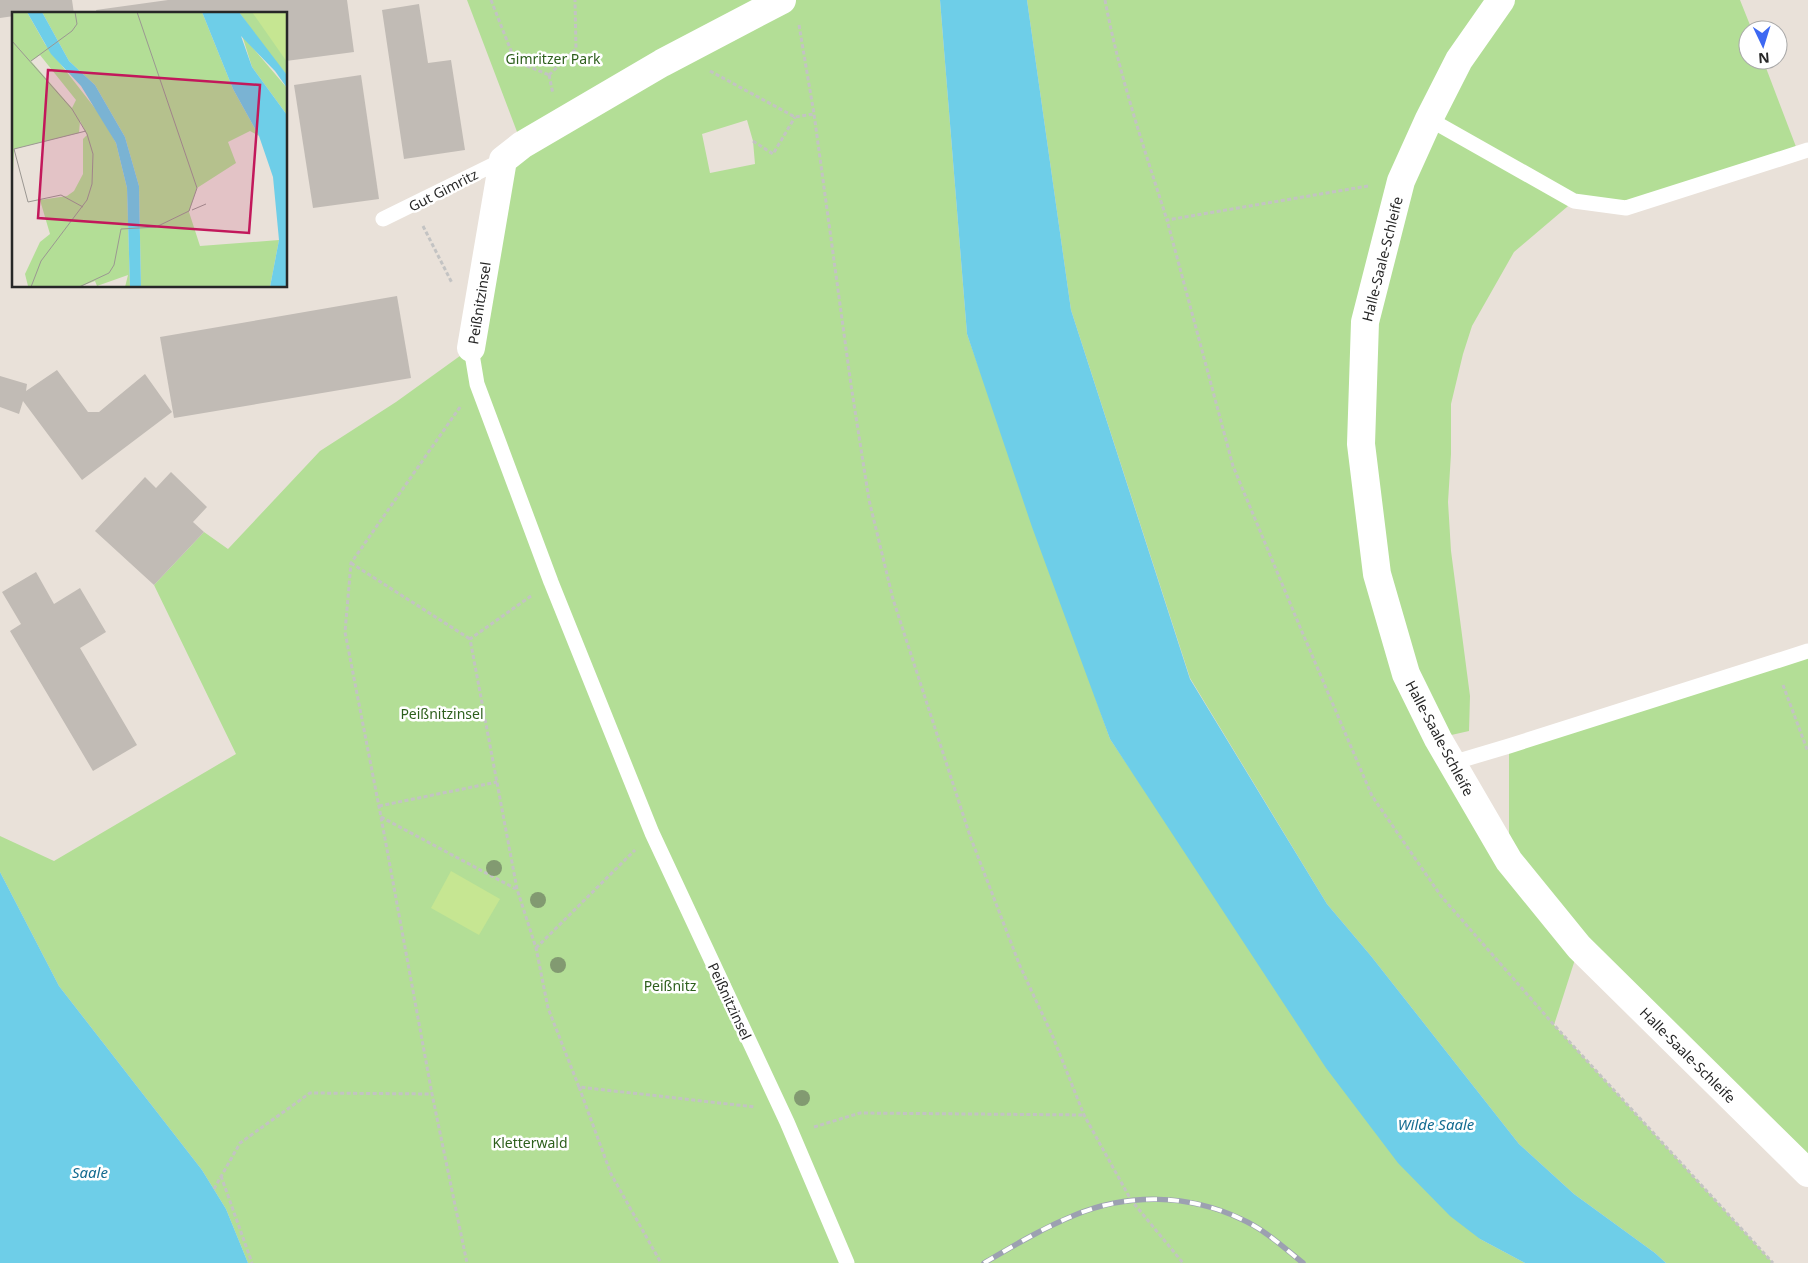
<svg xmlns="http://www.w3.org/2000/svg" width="1808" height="1263" font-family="'Noto Sans',sans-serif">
  <rect width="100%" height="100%" fill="#e9e1d9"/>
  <g fill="#b3de96" fill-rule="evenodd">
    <path d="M 467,0 L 940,0 L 967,334 L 1110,739 L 1168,825 L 1480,1239 L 1525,1263 L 248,1263 L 226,1209 L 202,1170 L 59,986 L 0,872 L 0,836 L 54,861 L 236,754 L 154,585 L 204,532 L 228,549 L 320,451 L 396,402 L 471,348 L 503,160 L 522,145 ZM 747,120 L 753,141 L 755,164 L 710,173 L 702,134 Z"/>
    <polygon points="1027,0 1740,0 1752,30 1748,30 1748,60 1763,60 1798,152 1626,208 1574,201 1514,252 1472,326 1463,354 1451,404 1451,454 1448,502 1451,551 1470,696 1469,731 1438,738 1509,859 1509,746 1808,651 1808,1173 1579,947 1554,1025 1773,1263 1666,1263 1655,1253 1574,1194 1519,1144 1371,956 1327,904 1190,678 1071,310"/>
  </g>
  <polygon fill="#c6e692" points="451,871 500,899 479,935 431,908"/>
  <g fill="#6ecee8">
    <polygon points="940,0 1027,0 1071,310 1190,679 1327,904 1371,956 1519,1144 1574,1194 1655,1253 1666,1263 1525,1263 1480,1239 1450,1216 1398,1163 1326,1068 1110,739 1032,527 967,334"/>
    <polygon points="0,872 59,986 202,1170 226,1209 248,1263 0,1263"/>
  </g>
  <g fill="#c1bbb5">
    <polygon points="0,0 72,0 74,14 14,14 14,16 0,18"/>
    <polygon points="168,0 347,0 354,52 286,61 286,14 97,14 96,10"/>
    <polygon points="419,4 428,63 451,60 465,150 404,159 382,10"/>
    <polygon points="361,75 379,199 313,208 294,85"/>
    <polygon points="397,296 411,378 174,418 160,337"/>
    <polygon points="57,370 88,412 99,412 145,374 172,412 82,480 23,401 19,414 0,407 0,376 27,384 26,391"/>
    <polygon points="171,472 207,507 193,522 204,532 154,585 95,531 145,477 156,488"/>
    <polygon points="36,572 54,604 80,588 106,632 80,648 137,745 93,771 10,631 21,624 2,592"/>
  </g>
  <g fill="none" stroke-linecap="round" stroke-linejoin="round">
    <g stroke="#c3c3c3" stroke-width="3" stroke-dasharray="4 2.5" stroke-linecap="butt">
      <polyline points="491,0 515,61 549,75"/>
      <path d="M 1105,0 C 1119,75 1144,148 1167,220"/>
      <polyline points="799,25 814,114 851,385 869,500 893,599 970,836 1020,966 1053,1037 1084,1115 1131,1200 1183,1263"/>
      <polyline points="710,71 795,117 814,114"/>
      <polyline points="549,75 576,49 575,0"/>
      <polyline points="549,75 553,94"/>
      <polyline points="753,141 773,154 795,117"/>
      <polyline points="1368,186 1167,220 1233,466 1300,627 1372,796 1441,896 1554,1025 1773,1263"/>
      <polyline points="423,226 452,283"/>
      <polyline points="460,407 351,563 345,632 381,817 432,1094 467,1263"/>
      <polyline points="351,563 470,639"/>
      <polyline points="531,596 470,639 517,889 536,948 548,1008 579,1087 755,1107"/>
      <polyline points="1783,685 1808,752"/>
      <polyline points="379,806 497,782"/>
      <polyline points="381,817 516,889"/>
      <polyline points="536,948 635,850"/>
      <polyline points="579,1087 611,1174 661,1263"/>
      <polyline points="814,1127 860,1113 1084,1115"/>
      <polyline points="221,1176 252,1263"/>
      <polyline points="214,1189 240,1143 310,1093 432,1094"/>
    </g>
    <g stroke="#fff" stroke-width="15">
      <polyline points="1429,119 1574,201 1626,208 1808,150"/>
      <polyline points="383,219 503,160"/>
      <polyline points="471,348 477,384 551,582 652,833 787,1122 847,1263"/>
      <polyline points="1452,763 1509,746 1808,651"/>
    </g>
    <g stroke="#fff" stroke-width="28">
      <polyline points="1501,0 1459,60 1429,119 1401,181 1365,322 1361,444 1377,574 1406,674 1438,739 1509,861 1579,947 1808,1173"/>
      <polyline points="471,348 503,160 522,145 662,63 782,0"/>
    </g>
    <g stroke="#9ca0b1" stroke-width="5.5">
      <path id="rail" d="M 984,1263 C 1013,1246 1043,1228 1075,1215 C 1128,1193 1189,1194 1241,1219 C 1264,1229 1283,1247 1303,1263"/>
    </g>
    <use href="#rail" stroke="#fff" stroke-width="4" stroke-dasharray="11" stroke-linecap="butt"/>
  </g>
  <g fill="#829a71">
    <circle cx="494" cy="868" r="8"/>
    <circle cx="538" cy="900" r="8"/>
    <circle cx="558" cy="965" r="8"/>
    <circle cx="802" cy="1098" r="8"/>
  </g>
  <g text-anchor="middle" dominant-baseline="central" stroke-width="5" stroke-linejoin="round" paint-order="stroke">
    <g font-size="14" fill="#2d5f1c" stroke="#fff">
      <text x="553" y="58">Gimritzer Park</text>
      <text x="442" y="713">Peißnitzinsel</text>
      <text x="670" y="985">Peißnitz</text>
      <text x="530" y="1142">Kletterwald</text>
    </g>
    <g font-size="14" fill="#272727" stroke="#fff">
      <text transform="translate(443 190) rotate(-27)">Gut Gimritz</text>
      <text transform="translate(1382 259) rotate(-76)">Halle-Saale-Schleife</text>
      <text transform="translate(479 303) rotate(-81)">Peißnitzinsel</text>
      <text transform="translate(1440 738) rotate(62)">Halle-Saale-Schleife</text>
      <text transform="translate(730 1001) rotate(65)">Peißnitzinsel</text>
      <text transform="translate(1688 1055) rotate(45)">Halle-Saale-Schleife</text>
    </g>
    <g font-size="15" font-style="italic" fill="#126b90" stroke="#fff">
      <text x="1436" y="1124">Wilde Saale</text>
      <text x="90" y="1172">Saale</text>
    </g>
  </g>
  <g transform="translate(12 12)">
    <rect width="275" height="275" fill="#e9e1d9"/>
    <path d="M 0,0 L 15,0 L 33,32 L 89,104 L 104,131 L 115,176 L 118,275 L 113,275 L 116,263 L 85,274 L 83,269 L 67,275 L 16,274 L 13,262 L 28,230 L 38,222 L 28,188 L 55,184 L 62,179 L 71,162 L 71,127 L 75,123 L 68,109 L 67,121 L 2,137 L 0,186 ZM 28,43 L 64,88 L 60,96 L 19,49 ZM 30,0 L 190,0 L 221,77 L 247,124 L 238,119 L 216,130 L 224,151 L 185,176 L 177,200 L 188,234 L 267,228 L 258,275 L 129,275 L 127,174 L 113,125 L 83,73 L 57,49 ZM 227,0 L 275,0 L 275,63 L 260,46 ZM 230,23 L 275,76 L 275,103 L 240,55 Z" fill="#b3de96" fill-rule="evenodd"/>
    <path d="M 240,0 L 275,0 L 275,50 Z" fill="#c6e692"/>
    <path d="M 15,0 L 30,0 L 57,49 L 83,73 L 113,125 L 127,174 L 129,275 L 118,275 L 115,176 L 104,131 L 69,74 L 39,42 ZM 190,0 L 227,0 L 275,63 L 275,76 L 263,59 L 229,24 L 240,55 L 275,103 L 275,275 L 258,275 L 267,228 L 261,165 L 247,124 L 221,77 Z" fill="#6ecee8"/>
    <path fill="none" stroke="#9b9792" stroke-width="1" d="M 0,29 L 60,97 L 75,122 L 81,142 L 80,172 L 75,188 L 29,249 L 19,275M 19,49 L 60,19 L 65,12 L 63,0M 71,195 L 49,183 L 16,190 L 2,137 L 74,119M 180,198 L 194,192M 67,275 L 97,261 L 102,253 L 109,217 L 144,215 L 177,199 L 185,176 L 125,0"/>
    <path fill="#c2185b" fill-opacity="0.15" stroke="#c2185b" stroke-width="2.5" d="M 36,58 L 248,73 L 237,221 L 26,206 Z"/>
    <rect width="275" height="275" fill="none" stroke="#272727" stroke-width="2.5"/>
  </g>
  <g transform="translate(1763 45) rotate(176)"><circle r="24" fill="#ffffff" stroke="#a9a9a9"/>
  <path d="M0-4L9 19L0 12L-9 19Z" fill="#3d68f2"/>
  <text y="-8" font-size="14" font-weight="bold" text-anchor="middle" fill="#272727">N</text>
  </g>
</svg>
